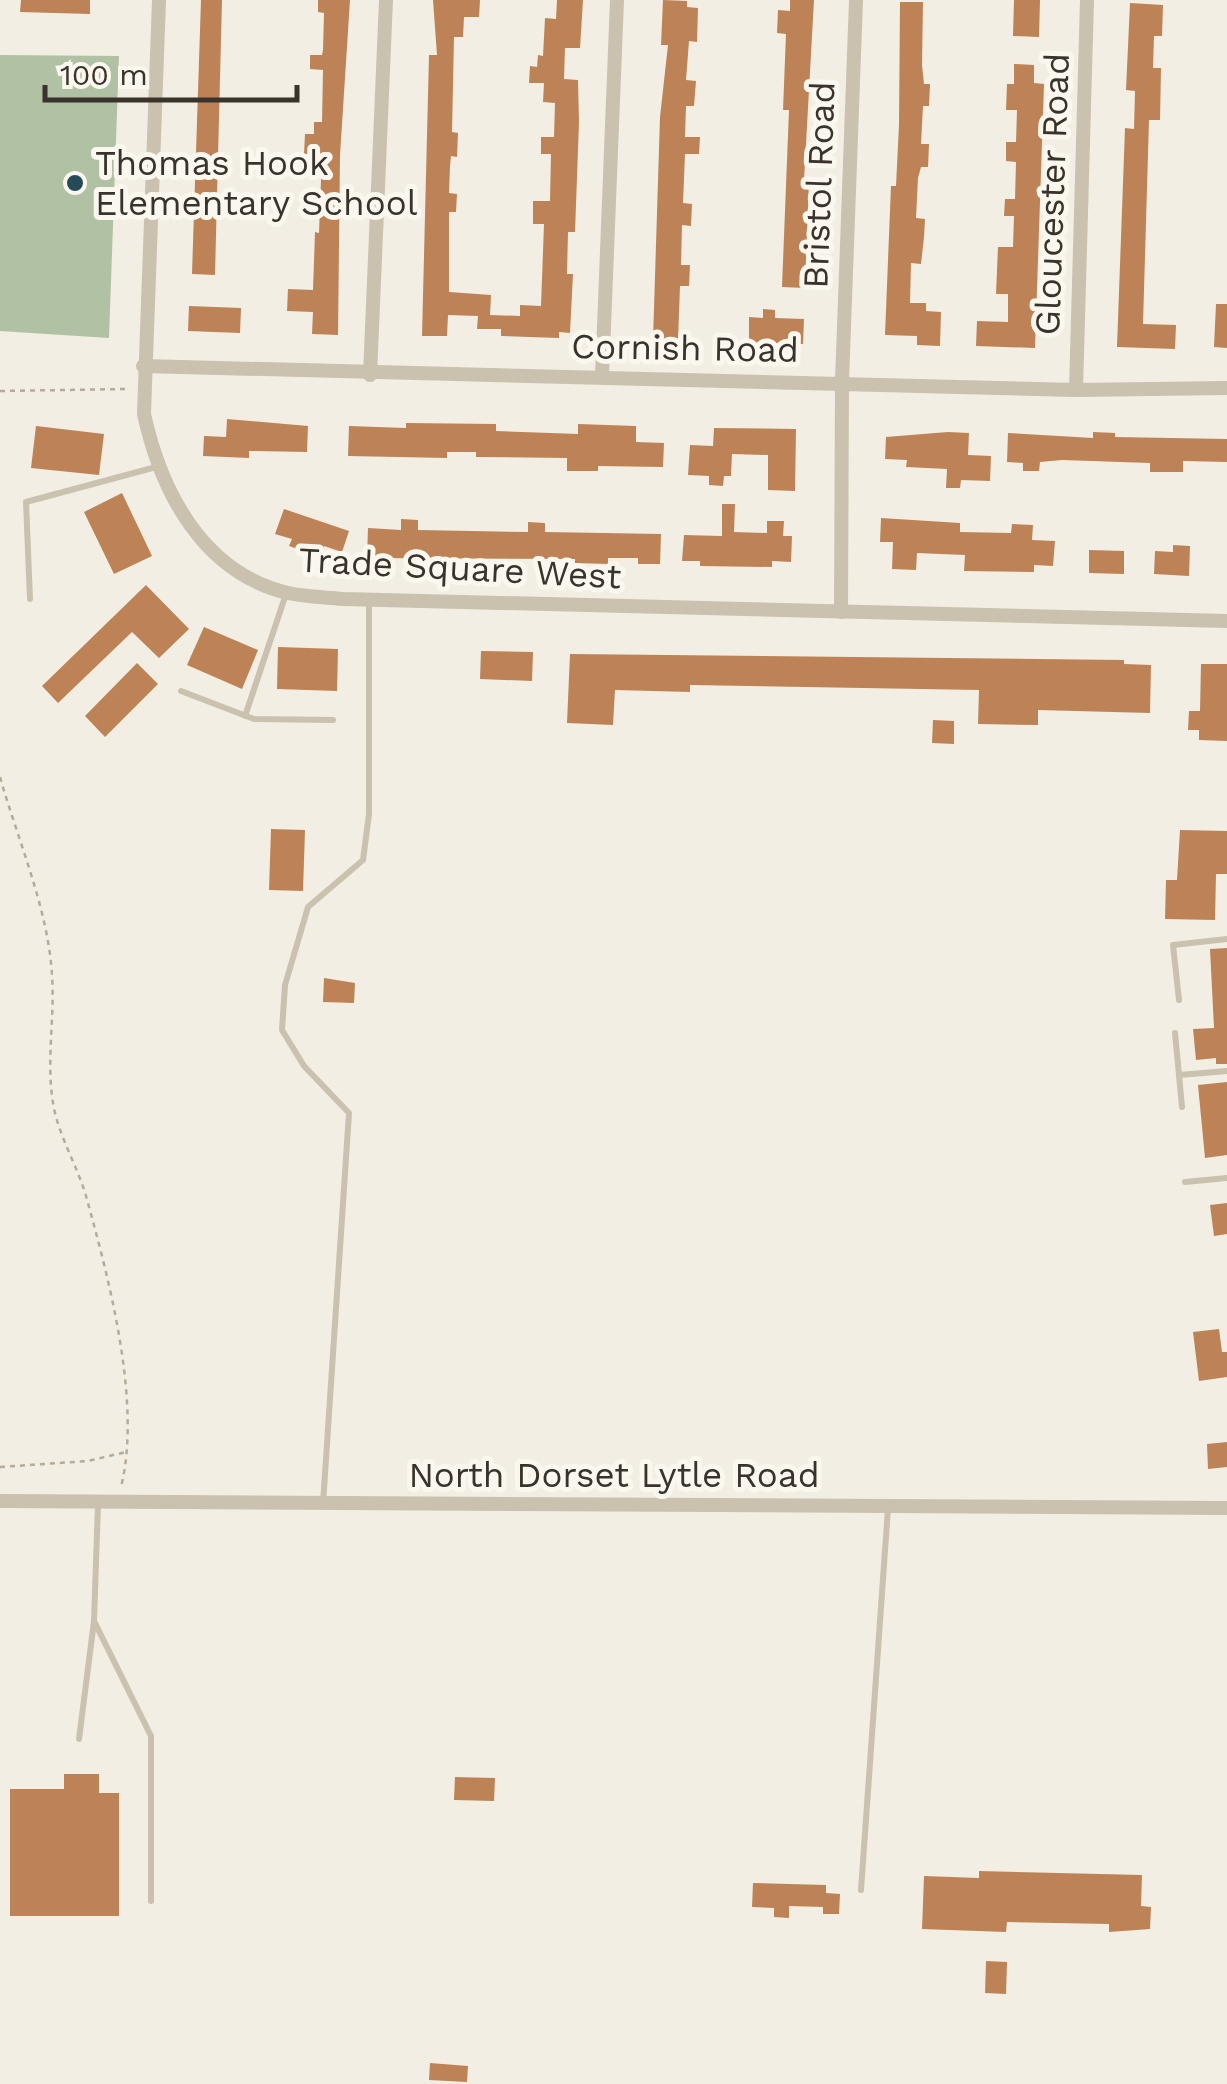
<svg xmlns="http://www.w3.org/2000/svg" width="1227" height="2084" font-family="'Work Sans',sans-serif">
  <rect width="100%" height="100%" fill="#f2eee3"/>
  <polygon fill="#b1c1a3" points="0,55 119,56 109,338 0,331"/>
  <g fill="#bd8356">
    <polygon points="21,0 90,0 90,14 20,12"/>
    <polygon points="201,0 222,0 215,275 192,274"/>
    <polygon points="318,0 350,0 340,155 338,335 312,334 313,312 287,311 288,289 313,290 315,232 319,233 322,154 304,154 305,134 314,134 314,122 322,122 323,70 310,69 310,55 322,55 323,50 324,13 318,12"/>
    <polygon points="433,0 480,0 479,17 464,17 463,37 454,37 452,132 458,133 457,157 451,156 450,166 449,193 457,194 456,212 449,212 449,292 491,295 490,315 520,316 520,305 541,306 544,224 533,224 533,201 550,201 551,154 541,154 541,137 554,137 555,103 543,102 544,83 529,83 530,66 537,67 538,55 543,56 545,18 556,19 557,0 583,0 580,48 565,48 564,79 578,80 579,122 575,232 568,232 567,274 573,274 570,333 559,332 559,338 501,336 501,329 477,329 478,316 448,315 447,336 422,336 429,55 437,55"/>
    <polygon points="663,0 687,1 687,7 698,8 697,42 689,41 686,80 696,81 694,106 686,106 685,137 700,137 699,154 685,154 683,203 692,204 691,226 682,225 681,265 690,265 689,286 680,286 678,341 653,340 660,117 668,45 661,45"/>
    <polygon points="790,0 814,0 804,180 809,180 805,288 782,287 789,110 783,110 786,34 777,33 778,10 790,11"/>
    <polygon points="1014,0 1040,0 1039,37 1013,36"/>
    <polygon points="900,2 923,2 922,65 924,84 930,84 929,106 923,106 921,144 929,144 928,167 921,167 918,178 916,218 925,219 924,237 921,264 911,263 910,303 926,303 926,311 941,312 940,346 917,345 917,336 885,335 891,186 896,186 899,125"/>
    <polygon points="1130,3 1163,5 1162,36 1154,36 1153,68 1161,68 1160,120 1149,120 1143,324 1176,325 1175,349 1117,347 1125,128 1134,129 1135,91 1126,90"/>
    <polygon points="1014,64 1034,65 1034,83 1044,84 1035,348 976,346 977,321 1008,322 1008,294 996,294 998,247 1013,247 1014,216 1004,216 1005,199 1015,199 1016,162 1006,161 1006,142 1016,142 1017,110 1006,110 1007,84 1014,84"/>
    <polygon points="1216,304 1227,304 1227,348 1214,347"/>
    <polygon points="189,306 241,308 240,333 188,331"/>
    <polygon points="763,309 775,310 775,318 804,319 803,344 749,343 749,317 763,318"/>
    <polygon points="227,419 308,426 307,452 249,451 249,458 203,456 204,436 226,437"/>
    <polygon points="406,423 496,424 496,431 578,434 578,424 636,426 636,442 664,443 663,467 598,466 598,471 567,471 567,458 476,457 476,452 447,452 447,458 348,456 349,426 406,428"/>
    <polygon points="36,426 104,434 99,475 31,468"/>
    <polygon points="714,428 796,429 795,491 768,490 768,455 732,454 731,476 724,476 723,486 709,485 709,476 688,475 690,445 713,446"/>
    <polygon points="948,432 969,433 968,455 991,456 990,481 961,480 960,488 946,488 947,469 906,467 907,460 885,459 886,437"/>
    <polygon points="1093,432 1115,433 1115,437 1227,439 1227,462 1183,461 1183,472 1150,472 1150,463 1062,460 1040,462 1039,471 1023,471 1023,463 1007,462 1008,433 1093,438"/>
    <polygon points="122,493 152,556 114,574 84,512"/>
    <polygon points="722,504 735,504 734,532 767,533 767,521 784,521 783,536 792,536 791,562 772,561 772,567 700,566 700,561 682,561 684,535 722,536"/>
    <polygon points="284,509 349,531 342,552 324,546 321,557 289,546 292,539 275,534"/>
    <polygon points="881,518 960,523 960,532 1011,533 1012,524 1033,525 1032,540 1055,541 1053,566 1034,565 1034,572 964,571 965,555 917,553 916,570 892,569 893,542 880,542"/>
    <polygon points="401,519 418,520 418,530 528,532 528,522 545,523 545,532 661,534 660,564 638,564 638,558 608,558 608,564 575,563 575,559 367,558 368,528 401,530"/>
    <polygon points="1173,545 1190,546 1189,576 1154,574 1155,551 1173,552"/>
    <polygon points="1089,550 1124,551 1124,574 1089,573"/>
    <polygon points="146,585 189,629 159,658 132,632 58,703 42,686"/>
    <polygon points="204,627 258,650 242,689 187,665"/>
    <polygon points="278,647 338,649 337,691 277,689"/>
    <polygon points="481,651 533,652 532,681 480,679"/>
    <polygon points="570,654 1124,660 1124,664 1151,665 1150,713 1038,710 1038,725 978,724 979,690 690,685 690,692 615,690 613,725 567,723"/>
    <polygon points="137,663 158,684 105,737 85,716"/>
    <polygon points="1201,664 1227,664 1227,741 1199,740 1199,730 1188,730 1189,711 1200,711"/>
    <polygon points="933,720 954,721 954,744 932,743"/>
    <polygon points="271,829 305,830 303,891 269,890"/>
    <polygon points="1180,830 1227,831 1227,874 1216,874 1215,920 1165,919 1166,880 1177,880"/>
    <polygon points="1227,948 1227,1064 1216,1064 1216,1058 1196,1060 1193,1029 1214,1028 1210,949"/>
    <polygon points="324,978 355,983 354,1003 323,1002"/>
    <polygon points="1227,1082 1227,1155 1205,1158 1198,1085"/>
    <polygon points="1227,1203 1227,1234 1214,1236 1210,1205"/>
    <polygon points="1219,1329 1222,1352 1227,1352 1227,1377 1199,1381 1193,1332"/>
    <polygon points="1227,1442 1227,1467 1208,1469 1207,1444"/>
    <polygon points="64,1774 99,1774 99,1793 119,1793 119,1916 10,1916 10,1789 64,1789"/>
    <polygon points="455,1777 495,1778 494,1801 454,1800"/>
    <polygon points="979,1871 1142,1875 1141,1906 1151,1907 1150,1929 1109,1932 1109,1924 1007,1922 1006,1932 922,1929 924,1876 979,1878"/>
    <polygon points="753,1883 826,1885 826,1893 840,1894 839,1914 823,1914 823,1907 789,1906 789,1918 774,1917 774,1908 752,1907"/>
    <polygon points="986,1961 1007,1962 1006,1994 985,1993"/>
    <polygon points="430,2063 468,2066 467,2082 429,2080"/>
  </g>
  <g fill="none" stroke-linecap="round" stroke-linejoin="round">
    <g stroke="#b6ab99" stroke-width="2.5" stroke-dasharray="5 5" stroke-linecap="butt">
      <polyline points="0,391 127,389"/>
      <path d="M 0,777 C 18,841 48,908 52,975 C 55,1018 46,1060 53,1103 C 58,1135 77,1165 86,1196 C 109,1279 142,1403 121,1487"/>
      <polyline points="0,1467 88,1461 126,1452"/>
    </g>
    <g stroke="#cac1af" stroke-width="6">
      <polyline points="30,599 26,502 156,467"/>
      <polyline points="181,691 254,719 333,720"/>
      <polyline points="245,716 286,594"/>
      <polyline points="1179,1000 1173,945 1227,939"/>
      <polyline points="1175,1033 1179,1075"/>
      <polyline points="1182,1107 1179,1075 1227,1071"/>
      <polyline points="1185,1182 1227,1178"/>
      <polyline points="323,1504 349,1113 304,1066 282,1030 285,985 308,907 363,860 369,814 369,601"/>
      <polyline points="94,1621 151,1736 151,1901"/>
      <polyline points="79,1739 94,1621 98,1504"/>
      <polyline points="861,1890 888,1508"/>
    </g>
    <g stroke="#cac1af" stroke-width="14">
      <path d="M 159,0 L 144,414 C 161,492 203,573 288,593 C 306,597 325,597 343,599 L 1227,621"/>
      <polyline points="143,366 1076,390 1227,388"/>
      <polyline points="370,375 386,0"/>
      <polyline points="602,377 617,0"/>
      <polyline points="1076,390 1087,0"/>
      <polyline points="841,612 842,381 856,0"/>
      <polyline points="0,1501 1227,1508"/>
    </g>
  </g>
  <circle fill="#254b58" stroke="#faf7ef" stroke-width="4" cx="75" cy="183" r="10"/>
  <g text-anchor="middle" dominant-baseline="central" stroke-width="10" stroke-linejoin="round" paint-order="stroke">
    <g font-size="35" fill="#39332c" stroke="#faf7ef" text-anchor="start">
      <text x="95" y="163">Thomas Hook<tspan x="95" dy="40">Elementary School</tspan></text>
    </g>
    <g font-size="35" fill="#39332c" stroke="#faf7ef">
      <text transform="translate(819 185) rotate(-88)">Bristol Road</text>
      <text transform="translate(1052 194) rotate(-88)">Gloucester Road</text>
      <text transform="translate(685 348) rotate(1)">Cornish Road</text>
      <text transform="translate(460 568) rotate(3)">Trade Square West</text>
      <text x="614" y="1475">North Dorset Lytle Road</text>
    </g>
  </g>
  <path d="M45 85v15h252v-15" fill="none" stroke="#39332c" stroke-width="5"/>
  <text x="60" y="85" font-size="30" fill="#39332c" stroke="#faf7ef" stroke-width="8" paint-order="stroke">100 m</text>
</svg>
